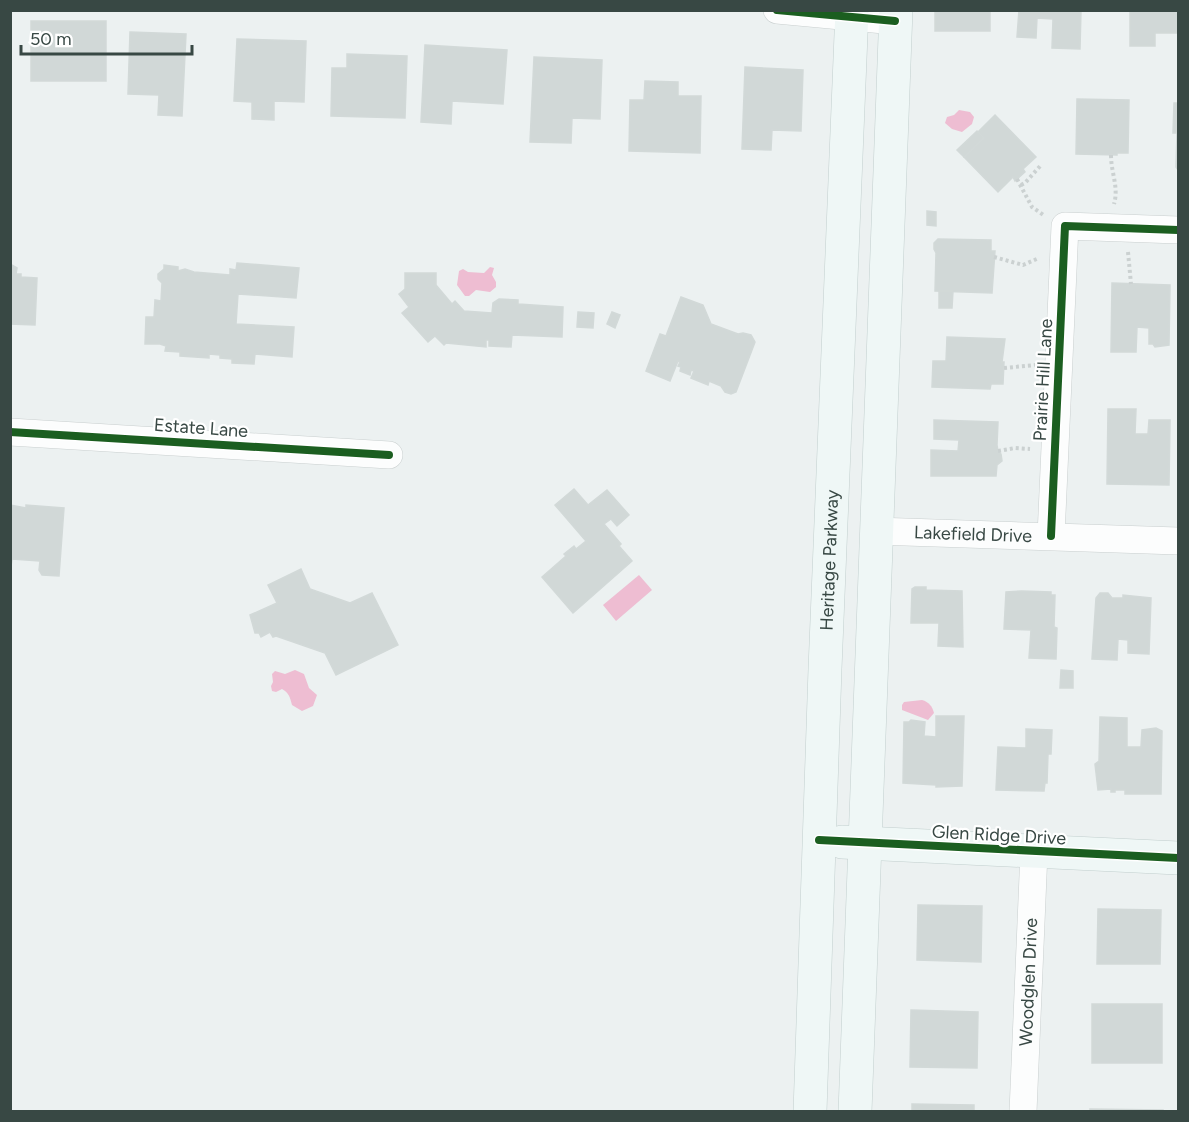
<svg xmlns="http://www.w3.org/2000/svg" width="1189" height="1122" font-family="Figtree,sans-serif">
  <rect width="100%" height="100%" fill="#ecf1f1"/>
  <g fill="#eebdd2">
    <polygon points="959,110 970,112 974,117 972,124 962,132 952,129 945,123 947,117 954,115"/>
    <polygon points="490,267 494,268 492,275 496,282 496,287 490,292 476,290 469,296 465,296 457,285 459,271 463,269 468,272 484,273"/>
    <polygon points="639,575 652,590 616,621 603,605"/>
    <path d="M 295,670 L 304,674 L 309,688 L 317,695 L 313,706 L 302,711 L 292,705 C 290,697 289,693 282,689 L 276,692 L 272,691 L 271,686 L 273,682 L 272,674 L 275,671 L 285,674 Z"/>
    <path d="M 922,700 C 929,702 932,706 934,713 L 928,720 L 902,710 L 902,705 L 904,702 Z"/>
  </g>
  <g fill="#d1d8d7" stroke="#d2d9d8" stroke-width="1.5">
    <rect x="935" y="10" width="55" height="21"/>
    <polygon points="1019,10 1081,10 1080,49 1052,48 1053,19 1037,18 1036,38 1017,37"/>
    <polygon points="1130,10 1178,10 1178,33 1155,33 1155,46 1130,46"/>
    <rect x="31" y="21" width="75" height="60"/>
    <polygon points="130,32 186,34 182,116 158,115 159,95 128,94"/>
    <polygon points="237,39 306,41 304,102 274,101 274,120 252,119 252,102 234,101"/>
    <polygon points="425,45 507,50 503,104 452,101 451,124 421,122"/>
    <polygon points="347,54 407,56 405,118 331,116 332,68 347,68"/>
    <polygon points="534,57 602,60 600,119 572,118 571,143 530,142"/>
    <polygon points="745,67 803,70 801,131 772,130 771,150 742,149"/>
    <polygon points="645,81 678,82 678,96 701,96 700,153 629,151 630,100 644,100"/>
    <polygon points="1077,99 1129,100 1128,153 1117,153 1117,155 1076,154"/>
    <polygon points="1174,103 1178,103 1178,170 1176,167 1177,133 1173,133"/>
    <polygon points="995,115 1036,157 1023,169 1025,172 1015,181 1013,177 998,192 964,157 984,138 978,132"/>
    <polygon points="977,131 984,138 964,157 957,150"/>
    <polygon points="927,211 936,212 936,226 927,225"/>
    <polygon points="938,239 991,240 991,251 995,251 992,293 935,291 936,253 934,249 934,243"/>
    <polygon points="237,263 299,268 296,298 238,294 236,324 294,327 292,357 255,354 254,364 232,363 232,359 220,358 220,355 209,354 209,358 180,356 180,352 165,351 166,346 160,344 145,344 146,317 154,317 155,300 161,301 162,283 158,279 158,274 164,269 164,265 178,267 178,271 185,269 194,272 230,275 230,269 236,270"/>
    <polygon points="10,264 17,268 16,274 21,274 21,277 37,278 35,325 10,324"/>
    <polygon points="405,273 436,273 436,285 452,304 455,301 464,311 492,313 493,303 499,299 518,300 518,304 563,307 562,337 512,335 511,347 489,346 489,340 486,340 486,347 446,343 444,345 435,336 428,342 402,313 409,307 399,294 405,289"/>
    <polygon points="1112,283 1170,285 1169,345 1155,347 1153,344 1149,344 1149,328 1137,327 1136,352 1111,352"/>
    <polygon points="939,291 953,291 952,308 939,308"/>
    <polygon points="681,297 703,305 711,324 738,334 743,333 751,335 755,342 736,392 731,394 725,392 721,386 709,381 708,385 691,378 694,371 691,370 690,375 680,371 681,367 678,366 680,362 678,361 670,381 646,371 660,334 666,336"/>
    <polygon points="578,312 594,313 593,328 577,327"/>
    <polygon points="612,312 620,315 615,328 607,324"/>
    <polygon points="947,337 1005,339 1002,362 1004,362 1003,384 991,384 990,389 932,387 933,361 946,361"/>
    <polygon points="1108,409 1136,409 1135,434 1148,434 1149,420 1170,420 1169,485 1107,484"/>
    <polygon points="934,420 998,422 997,445 998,451 1001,454 1002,461 997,465 996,476 931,476 931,450 958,451 959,440 934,439"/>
    <polygon points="574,489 588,505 607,490 629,515 617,526 611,519 604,524 621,544 619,546 632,561 573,613 542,577 566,556 564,554 574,546 576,549 586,541 555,505"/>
    <polygon points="10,505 26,508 26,505 64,508 59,576 42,575 39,570 40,561 12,559 10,574"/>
    <polygon points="301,569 310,589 350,603 372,593 398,645 336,675 325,653 276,636 273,637 270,632 261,637 259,633 255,633 250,615 277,603 268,585"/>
    <polygon points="915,587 926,587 926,590 962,591 963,647 938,646 939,623 911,623 912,589"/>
    <polygon points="1022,591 1051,592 1051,595 1055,595 1054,627 1057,628 1056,659 1029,658 1031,630 1004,629 1006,592"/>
    <polygon points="1100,593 1108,593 1112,598 1123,598 1123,595 1151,598 1149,654 1128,653 1128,640 1118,639 1117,660 1092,659 1096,598"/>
    <polygon points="1061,670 1073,671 1073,688 1060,688"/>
    <polygon points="936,716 964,716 962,786 936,787 936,785 903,783 904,722 909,722 911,720 925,722 924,736 936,737"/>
    <polygon points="1100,717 1127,718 1127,747 1141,747 1142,730 1156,728 1162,731 1161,794 1125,794 1125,790 1115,790 1115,792 1111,792 1111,789 1098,790 1095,764 1099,761"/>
    <polygon points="1026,729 1052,730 1051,754 1048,754 1047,783 1045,783 1044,791 996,790 998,747 1026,748"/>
    <polygon points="918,905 982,906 981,962 917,960"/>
    <polygon points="1098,909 1161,910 1160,964 1097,964"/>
    <rect x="1092" y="1004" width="70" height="59"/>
    <polygon points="911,1010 978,1012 977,1068 910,1067"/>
    <polygon points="912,1104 974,1105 974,1112 912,1112"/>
    <polygon points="1090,1109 1163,1110 1163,1112 1090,1112"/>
  </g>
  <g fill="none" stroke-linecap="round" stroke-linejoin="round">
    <g stroke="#c9cfcf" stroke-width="28">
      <g id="street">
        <polyline points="777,10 895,21"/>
        <polyline points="10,432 389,455"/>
        <path id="s1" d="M 875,531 L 1178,541"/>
        <polyline points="1051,536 1065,226 1178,230"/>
        <path id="s2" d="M 1023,1112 L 1034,852"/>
      </g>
    </g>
    <g stroke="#c2cfce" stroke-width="34">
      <g id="secondary">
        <polyline points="842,842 1178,858"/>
        <path id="s3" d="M 810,1112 L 825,669 L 852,10"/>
        <polyline points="855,1112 896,10"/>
      </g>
    </g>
    <g stroke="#cbd1d1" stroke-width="4" stroke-dasharray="3 3" stroke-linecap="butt">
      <path d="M 1111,155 C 1111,173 1119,187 1114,204"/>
      <polyline points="1017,179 1032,207 1045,216"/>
      <polyline points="1021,185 1025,183 1042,164"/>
      <polyline points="1128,252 1131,284"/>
      <polyline points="994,257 1023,265 1039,258"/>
      <polyline points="1004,368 1036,365"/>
      <polyline points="998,451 1015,448 1030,449"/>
    </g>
    <use href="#street" stroke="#fcfdfd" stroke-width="27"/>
    <use href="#secondary" stroke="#eff7f6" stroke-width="33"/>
    <g stroke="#fff" stroke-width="11">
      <g id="cycleway">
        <polyline points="777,10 895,21"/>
        <polyline points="10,432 389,455"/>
        <polyline points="1051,536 1065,226 1178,230"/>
        <polyline points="819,840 1178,858"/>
      </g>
    </g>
    <use href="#cycleway" stroke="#1b5e20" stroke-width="8"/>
  </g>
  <g text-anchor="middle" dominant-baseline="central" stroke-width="4.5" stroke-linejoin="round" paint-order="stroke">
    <g font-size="18" fill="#384844" stroke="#fff">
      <text transform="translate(1043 380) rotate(-87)">Prairie Hill Lane</text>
      <text transform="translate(201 428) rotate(4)">Estate Lane</text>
      <text stroke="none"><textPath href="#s1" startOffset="98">Lakefield Drive</textPath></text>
      <text stroke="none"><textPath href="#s3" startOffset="552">Heritage Parkway</textPath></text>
      <text transform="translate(999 835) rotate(3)">Glen Ridge Drive</text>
      <text stroke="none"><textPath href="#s2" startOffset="130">Woodglen Drive</textPath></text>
    </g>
  </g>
  <rect width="1189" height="1122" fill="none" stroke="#384844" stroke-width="24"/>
  <path d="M21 45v9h171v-9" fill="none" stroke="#384844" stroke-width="3"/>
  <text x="30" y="45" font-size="18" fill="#384844" stroke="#ffffff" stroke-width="4.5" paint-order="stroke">50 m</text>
</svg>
